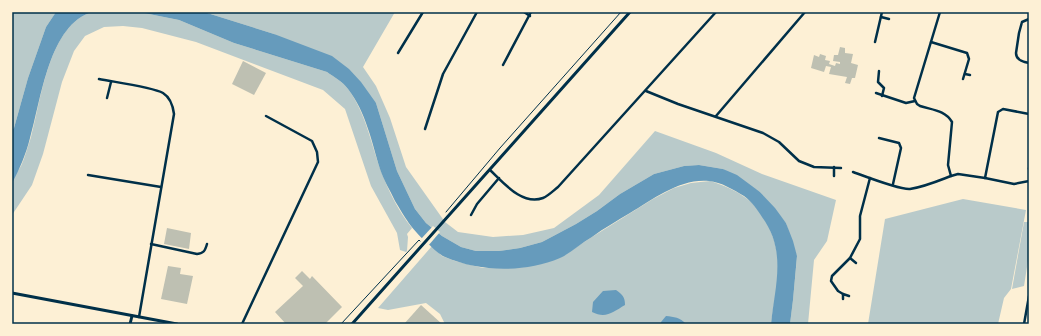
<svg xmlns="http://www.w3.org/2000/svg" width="1041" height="336" font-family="'PT Sans Narrow',sans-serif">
  <rect width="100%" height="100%" fill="#fdf0d5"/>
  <g fill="#b9caca">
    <polygon points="12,12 56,12 46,27 28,78 14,128 12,130"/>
    <path d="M 93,12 L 139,12 L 179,20 L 234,43 L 327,72 C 334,77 343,82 348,89 C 366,113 371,144 381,171 C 388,190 399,212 412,228 L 407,234 L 408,237 L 407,251 L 406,252 L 400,250 L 397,233 L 371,186 L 345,109 L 323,90 L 196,42 L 142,28 L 123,26 L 104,27 L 85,36 L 74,51 L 62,82 L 43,154 L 32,185 L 12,215 C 12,206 10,190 12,182 C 14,176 18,171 21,166 C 25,157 28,146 31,137 C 41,101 49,23 93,12 Z"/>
    <polygon points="204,12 395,12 363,67 376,86 390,118 406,167 445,222 458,232 493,237 523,235 554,228 599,195 655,131 716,153 762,174 836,200 827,241 814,260 808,324 790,324 793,300 797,257 786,223 760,192 723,169 699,165 684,166 654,174 620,194 597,211 576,224 542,242 520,248 499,251 476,251 461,247 442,236 426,223 415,209 397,171 376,103 274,34"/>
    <path d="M 710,181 C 723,185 735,190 746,198 C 766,213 778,241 778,266 C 779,285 773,305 771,324 L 445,324 L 440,314 L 426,303 L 388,310 L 378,308 L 432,246 L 442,256 L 455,261 L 483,268 L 526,267 L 561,257 L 592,237 L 653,199 L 674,188 L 691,183 Z"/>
    <polygon points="963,199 1026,210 1011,289 1004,298 998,324 868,324 885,219"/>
    <polygon points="1024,222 1029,222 1029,254 1024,286 1012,289"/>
  </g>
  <g fill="#669bbc">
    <path d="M 56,12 L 93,12 C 49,23 41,101 30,138 C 26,154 20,168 12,183 L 12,130 L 14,128 L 28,78 L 46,27 Z"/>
    <path d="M 139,12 L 204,12 L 274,34 L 332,56 L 349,69 L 361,82 L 376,103 L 397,171 L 415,209 L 426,223 L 442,236 L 461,247 L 476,251 L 499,251 L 520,248 L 542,242 L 576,224 L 597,211 L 620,194 L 654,174 L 684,166 L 699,165 L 723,169 L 737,175 L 760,192 L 775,208 L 786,223 L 793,241 L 797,256 L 793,300 L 790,324 L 771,324 C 775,286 787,251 762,217 C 757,209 752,202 744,196 C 734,190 721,182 709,181 C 681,178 653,199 630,213 C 617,221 604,228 592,237 C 581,243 571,253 560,258 C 524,273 480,272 445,257 C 438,254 432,247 426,242 C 410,227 406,219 395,201 C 390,190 384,181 380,169 C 372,143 366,112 348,89 C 343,82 334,77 327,72 L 234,43 L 179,20 Z"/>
    <path d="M 616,290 C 622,294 625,297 625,305 C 613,312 606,319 592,312 L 593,302 L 603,291 Z"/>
    <path d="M 666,316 C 674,317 680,317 686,324 L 661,324 L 661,322 Z"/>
  </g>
  <polygon fill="#fdf0d5" points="433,226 440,232 428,246 421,239"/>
  <g fill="#bec0b2">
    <polygon points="840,47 845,48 845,53 853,54 851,63 858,65 855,78 852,78 850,84 845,83 847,77 829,74 831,67 826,66 824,72 811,68 814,55 819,57 820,54 826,56 825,60 830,61 829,64 835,66 836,63 840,64 840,62 833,61 834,55 838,55"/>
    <polygon points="243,61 266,73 254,95 232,84"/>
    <polygon points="167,228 191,233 189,249 164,244"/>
    <polygon points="168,266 181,268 180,274 193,276 187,304 161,299"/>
    <polygon points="302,271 310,279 312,276 342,307 325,324 286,324 275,312 303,286 295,278"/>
    <polygon points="421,305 442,324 404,324"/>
  </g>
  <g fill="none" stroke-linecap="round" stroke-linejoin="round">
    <g stroke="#003049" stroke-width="1">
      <polyline points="446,212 500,148 621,12"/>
      <polyline points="341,324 419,240 420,241"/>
    </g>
    <g stroke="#003049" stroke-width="2.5">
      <polyline points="524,12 530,16"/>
      <path d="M 940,12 L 914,98 L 917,104 L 920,106 C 932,110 945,110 952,122 L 948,165 L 951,176 L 958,174 L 985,178 L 1014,184 L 1029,181"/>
      <polyline points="881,17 889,19"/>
      <path d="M 1029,19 L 1022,22 L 1019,33 L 1016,53 C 1016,60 1022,62 1029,63"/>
      <polyline points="875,42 882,12"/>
      <polyline points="931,42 967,53 969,59 963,79"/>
      <polyline points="398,53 423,12"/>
      <polyline points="503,65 531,12"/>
      <polyline points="879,71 878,82 884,88 882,96"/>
      <polyline points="965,74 970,75"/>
      <path d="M 99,79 C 114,82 152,87 163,93 C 171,98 173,106 174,114 L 139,317"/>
      <polyline points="646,91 678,104 763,133 779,142 799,161 814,167 841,168"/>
      <polyline points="876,93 906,103 915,101"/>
      <polyline points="107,98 111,82"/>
      <polyline points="716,116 805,12"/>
      <polyline points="425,129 443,74 477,12"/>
      <polyline points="879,138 899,143 901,148 893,184"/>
      <polyline points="834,167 834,176"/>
      <polyline points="1029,168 1029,169"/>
      <path d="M 490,170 C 503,182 522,206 543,198 C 548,196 553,191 558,187 L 716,12"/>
      <path d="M 853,172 C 864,176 900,190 910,189 C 924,187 938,181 951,176"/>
      <polyline points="88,175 161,187"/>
      <polyline points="985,178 998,112 1003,109 1029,114"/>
      <polyline points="471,215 477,204 499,178"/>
      <path d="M 151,244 L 197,254 C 204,253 205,251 207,244"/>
      <polyline points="850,258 856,263"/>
      <polyline points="843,294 838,291 831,281 832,276 850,258 860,239 860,216 870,178"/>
      <polyline points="843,299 843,294 849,296"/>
      <polyline points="242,324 318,162 317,152 312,141 266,116"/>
      <polyline points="1024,324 1029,296"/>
    </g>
    <g stroke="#003049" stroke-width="3">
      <polyline points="12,293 177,324"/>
      <polyline points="130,324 132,316"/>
      <polyline points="352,324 630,12"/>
    </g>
  </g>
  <rect width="1041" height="336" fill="none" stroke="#fdf0d5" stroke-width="26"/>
  <rect x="13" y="13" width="1015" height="310" fill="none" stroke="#003049" stroke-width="1.5"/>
</svg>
